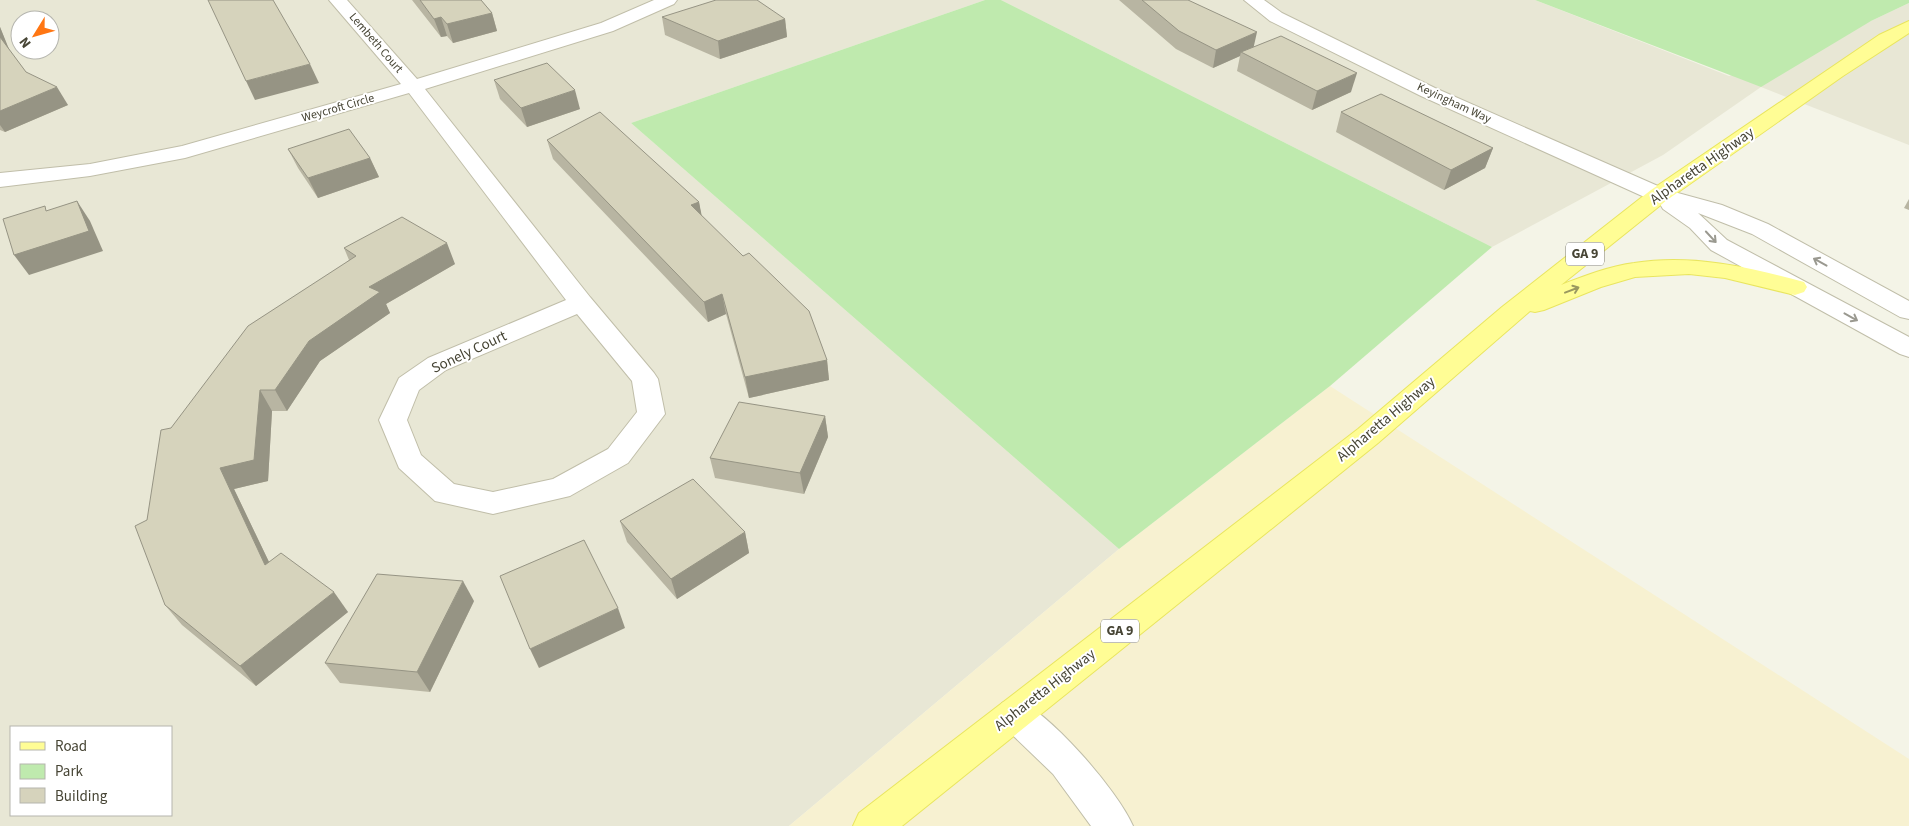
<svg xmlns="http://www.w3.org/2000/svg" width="1909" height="826" font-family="'Source Sans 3',sans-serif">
  <rect width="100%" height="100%" fill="#f4f4e7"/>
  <g fill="#e8e7d5" fill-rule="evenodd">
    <path d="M 0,0 L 985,0 L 631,123 L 1119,549 L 789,826 L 0,826 ZM 20,20 L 50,20 L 50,50 L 20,50 ZM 11,727 L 171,727 L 171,815 L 11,815 Z"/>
    <polygon points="1001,0 1535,0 1729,76 1871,21 1909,3 1909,145 1761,87 1663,155 1492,247"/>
  </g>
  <polygon fill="#f7f1d1" points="1330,386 1909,759 1909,826 789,826 1119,549"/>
  <g fill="#bfeaae">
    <polygon points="985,0 1001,0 1492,247 1330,386 1119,549 631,123"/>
    <polygon points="1535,0 1909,0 1909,3 1871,21 1761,87"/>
  </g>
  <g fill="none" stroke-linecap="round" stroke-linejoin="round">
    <g stroke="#c0bea9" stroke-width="2">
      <g id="minor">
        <path d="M 329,0 L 347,0 L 417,79 L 601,23 L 654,0 L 677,0 L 674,4 L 613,31 L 425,89 L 590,297 L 654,373 L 658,379 L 665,414 L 628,463 L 570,496 L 493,514 L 435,501 L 399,468 L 379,420 L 399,378 L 428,358 L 566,300 L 409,93 L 185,158 L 90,176 L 0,187 L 0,173 L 90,164 L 182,146 L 401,84 ZM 577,314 L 632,381 L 637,412 L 608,449 L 553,479 L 493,492 L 454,484 L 421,455 L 407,420 L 419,390 L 446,370 Z"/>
        <polygon points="1244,0 1264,0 1282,13 1435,88 1667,190 1722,205 1768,224 1909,301 1909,319 1900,317 1752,234 1698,213 1727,240 1909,337 1909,357 1900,354 1711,250 1690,228 1663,209 1660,204 1661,202 1651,200 1421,96 1270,21"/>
        <path d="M 1014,698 C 1049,711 1118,791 1133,826 L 1091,826 L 1053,774 L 1002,725 L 996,714 L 1002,703 Z"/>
      </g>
    </g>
    <g stroke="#e9e560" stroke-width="2">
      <path id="major" d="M 1909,21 L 1909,33 L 1843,76 L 1667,200 L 1561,285 C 1584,276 1610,266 1634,263 C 1692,254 1748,267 1804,282 L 1807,287 L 1804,292 L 1795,295 L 1725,278 L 1689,274 L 1635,277 L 1601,287 L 1544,310 L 1535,312 L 1530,311 L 1378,443 L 902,826 L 853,826 L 859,813 L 1358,429 L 1502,307 L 1651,190 L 1879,35 Z"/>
    </g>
    <use href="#minor" fill="#fff" fill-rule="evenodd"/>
    <use href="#major" fill="#fffd95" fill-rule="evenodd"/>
  </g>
  <g fill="#b8b5a2">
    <polygon points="412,0 481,0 492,13 497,31 453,43 447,36 441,37"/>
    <polygon points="1119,0 1188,0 1254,47 1351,92 1312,110 1237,71 1240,56 1213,68 1176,49"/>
    <polygon points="662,17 785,19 787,37 720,59 665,35"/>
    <polygon points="0,27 9,50 26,72 68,105 5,132 0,130"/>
    <polygon points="494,80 580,109 527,127 500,99"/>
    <polygon points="1341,112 1493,148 1485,168 1444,190 1336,132"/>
    <polygon points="547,140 699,202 701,215 827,360 829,380 749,398 726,314 708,322 553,159"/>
    <polygon points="288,149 370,158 379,177 318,198 298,168"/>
    <polygon points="1909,199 1909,210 1904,208"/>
    <polygon points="344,248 455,264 386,304 390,313 320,361 287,411 272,411 268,481 234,489 269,562 348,612 256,686 182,625 165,605 147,520 171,428 349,260"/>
    <polygon points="825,416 828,437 804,494 715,478 710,458"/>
    <polygon points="620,521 745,532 749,553 677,599 627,542"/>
    <polygon points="474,601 430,692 340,683 325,663"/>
  </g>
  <g fill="#969484">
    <polygon points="492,13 497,31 453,43 447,24"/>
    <polygon points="441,17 447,36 441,37 434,19"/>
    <polygon points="785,19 787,37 720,59 718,41"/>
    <polygon points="0,27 11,54 0,37"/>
    <polygon points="1257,32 1253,50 1241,52 1240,56 1213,68 1216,50"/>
    <polygon points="310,64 319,83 255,100 246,81"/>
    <polygon points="1357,73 1351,92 1312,110 1317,91"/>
    <polygon points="57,87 68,105 5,132 0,125 0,111"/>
    <polygon points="575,90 580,109 527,127 521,108"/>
    <polygon points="1493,148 1485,168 1444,190 1451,170"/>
    <polygon points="370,158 379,177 318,198 308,178"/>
    <polygon points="77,201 90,221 103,251 29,275 14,255"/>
    <polygon points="699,202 703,222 691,205"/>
    <polygon points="447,243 455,264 386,304 390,313 320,361 287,411 275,390 309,341 369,287"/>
    <polygon points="722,294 726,314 708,322 704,302"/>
    <polygon points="827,360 829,380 749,398 745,377"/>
    <polygon points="260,390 272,411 268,481 234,489 280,585 265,565 220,468"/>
    <polygon points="825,416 828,437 804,494 800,473"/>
    <polygon points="745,532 749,553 677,599 671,579"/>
    <polygon points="463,581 474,601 430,692 417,672"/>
    <polygon points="334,592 348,612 256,686 240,666"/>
    <polygon points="618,608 625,628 539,668 530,649"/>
  </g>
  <g fill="#d6d3bc" stroke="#969484">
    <polygon points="208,0 273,0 310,64 246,81"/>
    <polygon points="420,0 481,0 492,13 447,24 441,17 434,19"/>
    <polygon points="716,0 757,0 785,19 718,41 662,17"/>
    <polygon points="1142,0 1188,0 1257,32 1216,50 1179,31"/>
    <polygon points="1281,36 1357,73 1317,91 1241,52"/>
    <polygon points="0,37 26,72 57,87 0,111"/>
    <polygon points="547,63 575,90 521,108 494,80"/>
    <polygon points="1381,94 1493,148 1451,170 1341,112"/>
    <polygon points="600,112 699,202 691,205 743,256 749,253 809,311 827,360 745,377 722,294 704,302 547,140"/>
    <polygon points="349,129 370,158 308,178 288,149"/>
    <polygon points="77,201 89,231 14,255 3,219 45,206 46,211"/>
    <polygon points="402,217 447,243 369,287 380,292 309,341 275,390 260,390 254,460 220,468 265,565 281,553 334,592 240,666 165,605 135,526 147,520 161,430 171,428 248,326 356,256 344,248"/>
    <polygon points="739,402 825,416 800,473 710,458"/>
    <polygon points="693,479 745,532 671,579 620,521"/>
    <polygon points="584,540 618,608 530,649 500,576"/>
    <polygon points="377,574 463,581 417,672 325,663"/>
  </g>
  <defs><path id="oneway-shaft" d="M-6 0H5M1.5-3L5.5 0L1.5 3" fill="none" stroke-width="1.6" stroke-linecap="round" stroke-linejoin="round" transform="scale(1.25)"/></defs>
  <g stroke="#9a9990">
    <use href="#oneway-shaft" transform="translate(1711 237) rotate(47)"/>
    <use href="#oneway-shaft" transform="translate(1820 262) rotate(-151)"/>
    <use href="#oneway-shaft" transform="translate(1851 317) rotate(29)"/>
  </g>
  <use stroke="#9a9860" href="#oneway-shaft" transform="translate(1572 290) rotate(-21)"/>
  <g text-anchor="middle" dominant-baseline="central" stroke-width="4" stroke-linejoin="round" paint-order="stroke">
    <g font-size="12" fill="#474535" stroke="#fff">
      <text transform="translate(376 43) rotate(49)">Lembeth Court</text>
      <text transform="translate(1454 103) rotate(25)">Keyingham Way</text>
      <text transform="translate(338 108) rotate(-16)">Weycroft Circle</text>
    </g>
    <g fill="#fff" stroke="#7e7d72" stroke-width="1">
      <rect x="1566" y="242.5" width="38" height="23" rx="4"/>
      <rect x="1101" y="619.5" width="38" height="23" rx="4"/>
    </g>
    <g font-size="14" font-weight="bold" fill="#474535">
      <text x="1585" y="254">GA 9</text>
      <text x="1120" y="631">GA 9</text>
    </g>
    <g font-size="15" fill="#474535" stroke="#fff">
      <text transform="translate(1702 166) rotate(-35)">Alpharetta Highway</text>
      <text transform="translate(469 352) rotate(-25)">Sonely Court</text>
      <text transform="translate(1386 419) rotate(-40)">Alpharetta Highway</text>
      <text transform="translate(1045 690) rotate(-38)">Alpharetta Highway</text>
    </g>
  </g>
  <rect x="10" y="726" width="162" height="90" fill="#ffffff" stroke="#b5b5ae"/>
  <rect x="20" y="742" width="25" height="8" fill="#fffd95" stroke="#b5b5ae"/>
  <text x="55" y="751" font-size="15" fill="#474535">Road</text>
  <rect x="20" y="764" width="25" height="15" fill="#bfeaae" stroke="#b5b5ae"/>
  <text x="55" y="776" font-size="15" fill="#474535">Park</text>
  <rect x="20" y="788" width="25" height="15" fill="#d6d3bc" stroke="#b5b5ae"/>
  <text x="55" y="801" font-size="15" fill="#474535">Building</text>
  <g transform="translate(35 35) rotate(233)"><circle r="24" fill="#ffffff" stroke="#b5b5ae"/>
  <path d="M0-4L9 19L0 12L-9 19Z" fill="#ff7613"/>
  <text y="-8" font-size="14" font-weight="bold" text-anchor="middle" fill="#474535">N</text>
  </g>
</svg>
